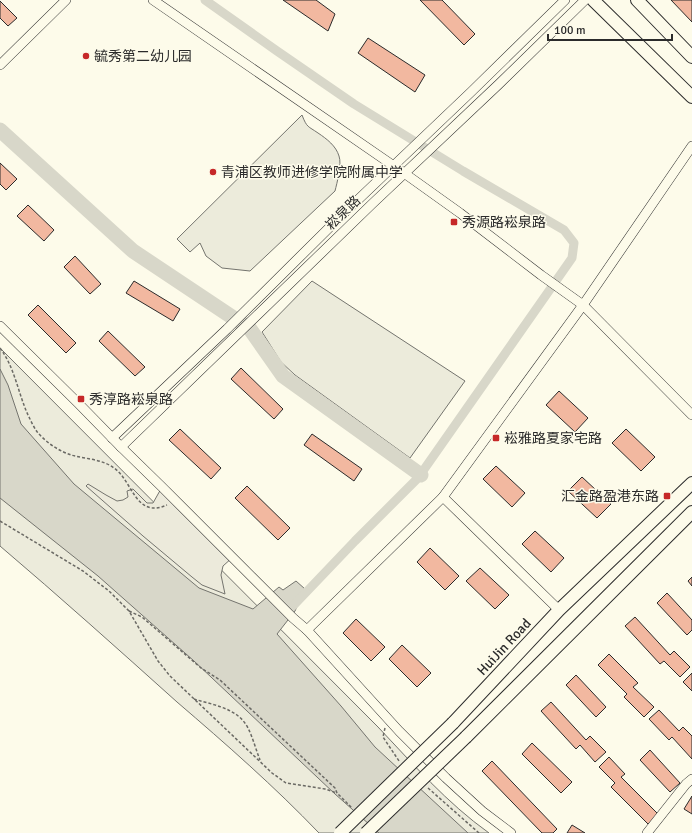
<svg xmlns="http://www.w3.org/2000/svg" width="692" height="833" font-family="Signika,'Noto Sans SC',sans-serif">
  <rect width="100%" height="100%" fill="#fdfbea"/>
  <g fill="#ecebdb" stroke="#74746e">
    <path d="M 302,115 C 307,128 308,126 318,133 C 327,139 336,146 339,156 C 342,164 337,183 335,191 L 250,271 L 222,268 L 206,256 L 200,243 L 190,252 L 177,239 Z"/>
    <polygon points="312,281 465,381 410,458 295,375 281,362 262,332"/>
    <path d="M 0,348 L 378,727 C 413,764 447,803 489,833 L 319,833 C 275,787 226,744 177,702 C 118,649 60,597 0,546 Z"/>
  </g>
  <polygon fill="#eceadb" stroke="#74746e" points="88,484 106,495 117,501 123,500 128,497 127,491 133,489 147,503 153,503 162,487 233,557 223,566 221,575 225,594 202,585 192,577 143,536 86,486"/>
  <polygon fill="#d8d7c9" stroke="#74746e" points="0,369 8,385 21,424 74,484 199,588 253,609 279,587 283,590 296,581 305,589 295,611 277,634 341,706 375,747 468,833 379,833 335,794 194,661 98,576 0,498"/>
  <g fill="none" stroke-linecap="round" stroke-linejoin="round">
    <polyline stroke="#d8d7c9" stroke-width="9" points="205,0 277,51 354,104 463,171 564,230 574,243 572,258 418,478 355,541 293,606"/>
    <polyline stroke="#d8d7c9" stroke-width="15" points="0,130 133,251 250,329 283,376 421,475"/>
  </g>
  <g fill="#f2b8a0" stroke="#2b2b2b">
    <polygon points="283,0 316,0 335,14 328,31"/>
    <polygon points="420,0 442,0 475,34 464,45"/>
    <polygon points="671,0 692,0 692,22"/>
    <polygon points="0,1 17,18 8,26 0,18"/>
    <polygon points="368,38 425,75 415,92 358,53"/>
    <polygon points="0,163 17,179 6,190 0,184"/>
    <polygon points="28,205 54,230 44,241 17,216"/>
    <polygon points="75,256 101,284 90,294 64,267"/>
    <polygon points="134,281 180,309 173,321 126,293"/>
    <polygon points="38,305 76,343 66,353 28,315"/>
    <polygon points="108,331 145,367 135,376 99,341"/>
    <polygon points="241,368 283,409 274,419 231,379"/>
    <polygon points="559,391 588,418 575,432 546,405"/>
    <polygon points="180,429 221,468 211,479 169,440"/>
    <polygon points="626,429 655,457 641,471 612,443"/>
    <polygon points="312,434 362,469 354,481 304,445"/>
    <polygon points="496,466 525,493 512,507 483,479"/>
    <polygon points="582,477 611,504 597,518 568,491"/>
    <polygon points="247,486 290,528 278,540 235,498"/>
    <polygon points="535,531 564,558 551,572 522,544"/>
    <polygon points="430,548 459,576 445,590 417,562"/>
    <polygon points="480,568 509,595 495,609 466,581"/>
    <polygon points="692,577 692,586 688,581"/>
    <polygon points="667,593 692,620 692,630 687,635 657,603"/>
    <polygon points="635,617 670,655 674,651 690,667 680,677 664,661 660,664 625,626"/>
    <polygon points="356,619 385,647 371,661 343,633"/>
    <polygon points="402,645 431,673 417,687 389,659"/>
    <polygon points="609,654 638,683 633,687 654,707 644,717 624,697 627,694 598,665"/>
    <polygon points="692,673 692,691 683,682"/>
    <polygon points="576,675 606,707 596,717 566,685"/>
    <polygon points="551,702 586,740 590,736 606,752 595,762 580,745 576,749 541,711"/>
    <polygon points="659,710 679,731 683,727 692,736 692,759 672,737 669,740 649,719"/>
    <polygon points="532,743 572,782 561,793 522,754"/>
    <polygon points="650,750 680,783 670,792 640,760"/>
    <polygon points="609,757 625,774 621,777 658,814 648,824 611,787 615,783 599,767"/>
    <polygon points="492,761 557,829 553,833 542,833 482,771"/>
    <polygon points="692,796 692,814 684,809"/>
    <polygon points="572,825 585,833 567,833"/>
  </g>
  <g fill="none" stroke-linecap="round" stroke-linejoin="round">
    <g stroke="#2b2b2b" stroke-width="10">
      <g id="minor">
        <polyline points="153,0 404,173 460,213 541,275 583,305 692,415"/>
        <polyline points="0,65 66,0"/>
        <polyline points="0,326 78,403 121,447 162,487 293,618 307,630 399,731 446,778 482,811 511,833"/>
        <polyline points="112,438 227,329 343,214 471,92 565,0"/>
        <polyline points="121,447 372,204 499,84 585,0"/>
        <polyline points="443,497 559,610"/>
        <polyline points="307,630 443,497 583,305 692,146"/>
        <polyline points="647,833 686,784 692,779"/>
      </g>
    </g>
    <g stroke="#2b2b2b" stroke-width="14">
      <g id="major">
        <polyline points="593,0 692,97"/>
        <polyline points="637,0 692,57"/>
        <polyline points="453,723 559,610 692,483"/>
        <polyline points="466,737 692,512"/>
      </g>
    </g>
    <g stroke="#6a6964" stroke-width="1.5" stroke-dasharray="3 2" stroke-linecap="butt">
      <path d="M 0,348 C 15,368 18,393 28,415 C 31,421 34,428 38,433 C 47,443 59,451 71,455 C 85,459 102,459 114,468 C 133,481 135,519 167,505"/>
      <polyline points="0,521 83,571 109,591 129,611 158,661 170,676 272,773 286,783 325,789 337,793"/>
      <polyline points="129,611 142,617 201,668 220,680 335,788 337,793 352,808"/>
      <path d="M 194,699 C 213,705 238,708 248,728 C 253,738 256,750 260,760"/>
      <polyline points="385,728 383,737 399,761"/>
      <polyline points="428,788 479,833"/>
    </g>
    <use href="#minor" stroke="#fdfbea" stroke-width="9"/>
    <use href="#major" stroke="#fdfbea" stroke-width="12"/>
    <g stroke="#2b2b2b" stroke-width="14" stroke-linecap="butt">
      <g id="major-bridge">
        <polyline points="340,833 453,723"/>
        <polyline points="366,833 466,737"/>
      </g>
    </g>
    <use href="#major-bridge" stroke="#fdfbea" stroke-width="12"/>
  </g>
  <g fill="#c62828" stroke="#fdfbea" stroke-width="1.5">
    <circle cx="86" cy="56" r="4"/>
    <circle cx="213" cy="172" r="4"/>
    <rect x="450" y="218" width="8" height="8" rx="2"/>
    <rect x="77" y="395" width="8" height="8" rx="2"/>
    <rect x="492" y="434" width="8" height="8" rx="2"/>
    <rect x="663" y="492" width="8" height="8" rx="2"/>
  </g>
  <g text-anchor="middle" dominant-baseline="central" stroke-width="3" stroke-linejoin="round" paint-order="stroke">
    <g font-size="14" fill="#2b2b2b" stroke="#fdfbea" text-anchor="start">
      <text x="94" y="56">毓秀第二幼儿园</text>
      <text x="221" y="172">青浦区教师进修学院附属中学</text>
      <text x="462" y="222">秀源路崧泉路</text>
      <text x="89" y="399">秀淳路崧泉路</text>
      <text x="504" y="438">崧雅路夏家宅路</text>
      <text x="659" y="496" text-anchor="end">汇金路盈港东路</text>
    </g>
    <g font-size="14" fill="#2b2b2b" stroke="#fdfbea">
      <text transform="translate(343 213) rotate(-44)">崧泉路</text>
      <text transform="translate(504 647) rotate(-47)">HuiJin Road</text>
    </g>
  </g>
  <path d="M548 34v6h124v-6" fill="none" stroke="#2b2b2b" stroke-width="2"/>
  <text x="554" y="34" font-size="12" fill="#2b2b2b" stroke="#fdfbea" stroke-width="3" paint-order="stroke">100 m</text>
</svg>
